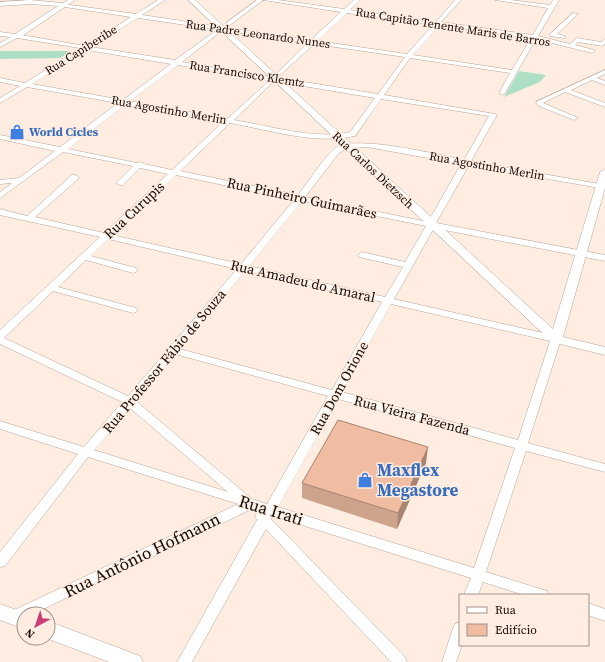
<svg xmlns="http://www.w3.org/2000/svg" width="605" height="662" font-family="'Source Serif 4',serif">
  <rect width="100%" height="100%" fill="#feede0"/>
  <g fill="#addfc5">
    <polygon points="0,51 72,51 60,58 0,59"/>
    <polygon points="519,71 546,75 540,82 504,97"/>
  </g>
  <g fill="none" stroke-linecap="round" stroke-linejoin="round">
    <g stroke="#b8a495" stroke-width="1">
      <g id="minor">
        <path d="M 158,0 L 165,0 L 142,15 L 311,40 L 341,12 L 263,0 L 278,0 L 344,9 L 354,0 L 360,0 L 350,10 L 436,22 L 455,0 L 461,0 L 441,22 L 533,35 L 548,8 L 495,0 L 511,0 L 550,5 L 553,0 L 559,0 L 538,36 L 570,44 L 577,38 L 601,42 L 605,39 L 605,44 L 602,46 L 578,42 L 575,45 L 594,50 L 595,51 L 592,53 L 536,39 L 505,93 L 502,95 L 499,93 L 510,73 L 410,58 L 384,95 L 495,114 L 497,115 L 471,161 L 605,185 L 605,189 L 469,165 L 436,223 L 605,255 L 605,261 L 434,228 L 394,299 L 556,336 L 561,339 L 528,443 L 605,464 L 605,472 L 526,451 L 486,572 L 547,591 L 549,595 L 524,595 L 483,582 L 478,595 L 464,595 L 471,578 L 273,516 L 271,519 L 405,657 L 407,662 L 391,662 L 266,529 L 192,662 L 177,662 L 257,520 L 255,516 L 257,513 L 260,511 L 252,509 L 33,614 L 24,614 L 24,618 C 18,621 14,623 8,621 L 6,617 L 8,613 L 238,504 L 88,457 L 5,566 L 0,567 L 0,552 L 78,454 L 0,429 L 0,421 L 84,447 L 122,402 L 0,344 L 0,330 L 100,237 L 0,215 L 0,209 L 27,216 L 72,175 L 75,175 L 79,177 L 78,179 L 35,217 L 104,233 L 168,174 L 140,168 L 123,185 L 120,185 L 116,183 L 133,166 L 63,152 L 0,198 L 0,192 L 12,183 L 0,184 L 0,180 L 19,178 L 55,151 L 0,139 L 0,135 L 60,147 L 118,103 L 27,87 L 0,103 L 0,98 L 20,86 L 0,82 L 0,78 L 25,83 L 80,48 L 17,38 L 0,47 L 0,43 L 16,34 L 85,46 L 131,17 L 65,7 L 63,6 L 63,4 L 136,14 ZM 347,13 L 433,25 L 407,54 L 317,41 ZM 138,18 L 308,43 L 278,72 L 278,74 L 280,75 L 314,44 L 405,57 L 378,94 L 182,62 L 219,33 L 220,32 L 217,30 L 175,60 L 91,47 ZM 439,26 L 531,38 L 512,70 L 413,55 ZM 87,50 L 171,64 L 123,100 L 32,84 ZM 178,65 L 375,98 L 350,132 C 314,140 270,126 234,120 L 271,84 L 271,82 L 269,81 L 227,119 L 130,101 ZM 381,99 L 489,116 L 464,160 C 439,155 352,133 334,149 C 322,160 308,182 298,195 L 180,171 L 230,123 C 270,130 315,145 355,136 ZM 125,105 L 223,122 L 172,170 L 144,164 L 140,162 L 137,163 L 68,149 ZM 367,147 L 461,164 L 428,222 L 305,197 L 339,153 L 348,148 ZM 176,175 L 294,200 L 241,264 L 112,235 ZM 302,201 L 426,226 L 405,262 L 362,252 L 358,255 L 359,257 L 403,267 L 385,297 L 249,266 ZM 108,239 L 237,269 L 128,396 L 4,338 L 53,291 L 133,313 L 136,312 L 138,310 L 136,308 L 58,287 L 86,260 L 133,273 L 136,272 L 138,270 L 136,268 L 91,256 ZM 245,271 L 382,302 L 332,390 L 180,349 ZM 391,304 L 550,341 L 518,440 L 342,392 ZM 175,354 L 328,396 L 267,504 L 252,499 L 136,401 ZM 338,399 L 515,448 L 474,568 L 278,507 ZM 130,408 L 228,492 L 94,450 Z"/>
        <polygon points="257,0 263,0 230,25 226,25 226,23"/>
        <polygon points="573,13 578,14 557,34 565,36 565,38 550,36 550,34"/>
        <polygon points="605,70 605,74 597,78 605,81 605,85 592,80 571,90 605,103 605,107 565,92 543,103 576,117 578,118 574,120 539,106 536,102"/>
        <polygon points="588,603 605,609 605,621 588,615"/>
        <polygon points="460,622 460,645 462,645 456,662 442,662 453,628 455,624"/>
      </g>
    </g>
    <g stroke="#b8a495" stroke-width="1">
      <g id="tertiary">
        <polygon points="30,0 63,3 68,0 75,0 19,38 0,36 0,32 15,34 58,6 30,4 0,6 0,2"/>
        <polygon points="188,0 195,0 553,329 600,172 605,169 605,188 563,337 605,347 605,355 552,342"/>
      </g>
    </g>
    <g stroke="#b8a495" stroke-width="1">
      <g id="secondary">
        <polygon points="0,604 28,614 24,614 24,629 0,620"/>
        <polygon points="48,621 140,656 143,662 109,662 46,638 48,638"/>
      </g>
    </g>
    <use href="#minor" fill="#fff" fill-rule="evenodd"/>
    <use href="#tertiary" fill="#fff" fill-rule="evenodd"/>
    <use href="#secondary" fill="#fff" fill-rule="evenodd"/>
  </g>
  <polygon fill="#cea38c" points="426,463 397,529 302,498 302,483"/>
  <polygon fill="#a88472" points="428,447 426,463 397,529 398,513"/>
  <polygon fill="#f0bda3" stroke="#a88472" points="338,420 428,447 398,513 302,483"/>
  <defs>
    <g id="shop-bare" transform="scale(1.2)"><path d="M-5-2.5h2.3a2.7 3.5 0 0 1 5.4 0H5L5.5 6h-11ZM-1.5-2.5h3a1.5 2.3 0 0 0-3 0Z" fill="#3f7fe0" stroke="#feede0" stroke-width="2.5" paint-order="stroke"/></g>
  </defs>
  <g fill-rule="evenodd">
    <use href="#shop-bare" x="17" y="132"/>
    <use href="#shop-bare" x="365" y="480"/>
  </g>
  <g text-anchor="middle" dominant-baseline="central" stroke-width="3" stroke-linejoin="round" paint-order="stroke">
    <g font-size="12" fill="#110a06" stroke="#feede0">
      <text transform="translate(453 27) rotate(9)">Rua Capitão Tenente Maris de Barros</text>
      <text transform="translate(258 34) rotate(8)">Rua Padre Leonardo Nunes</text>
      <text transform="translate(81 50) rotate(-32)">Rua Capiberibe</text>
      <text transform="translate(247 74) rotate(9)">Rua Francisco Klemtz</text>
      <text transform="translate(169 110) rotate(10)">Rua Agostinho Merlin</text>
      <text transform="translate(487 166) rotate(10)">Rua Agostinho Merlin</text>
      <text transform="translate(373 170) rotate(43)">Rua Carlos Dietzsch</text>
    </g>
    <g font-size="12" font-weight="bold" fill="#366cbe" stroke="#feede0" text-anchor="start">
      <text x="29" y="132">World Cicles</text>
    </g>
    <g font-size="14" fill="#110a06" stroke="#feede0">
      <text transform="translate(302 198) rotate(12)">Rua Pinheiro Guimarães</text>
      <text transform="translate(134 210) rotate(-43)">Rua Curupis</text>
      <text transform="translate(303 281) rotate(13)">Rua Amadeu do Amaral</text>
      <text transform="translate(164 361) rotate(-50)">Rua Professor Fábio de Souza</text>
      <text transform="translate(339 388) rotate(-61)">Rua Dom Orione</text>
      <text transform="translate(412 415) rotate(15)">Rua Vieira Fazenda</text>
    </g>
    <g font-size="17" font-weight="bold" fill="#366cbe" stroke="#feede0" text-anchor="start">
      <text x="377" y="470">Maxflex<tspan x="377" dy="20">Megastore</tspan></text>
    </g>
    <g font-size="17" fill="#110a06" stroke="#feede0">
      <text transform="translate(271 510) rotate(17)">Rua Irati</text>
      <text transform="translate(142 555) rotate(-26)">Rua Antônio Hofmann</text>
    </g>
  </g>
  <rect x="459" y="594" width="130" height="52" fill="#feede0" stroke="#9f9289"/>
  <rect x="467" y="607" width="20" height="6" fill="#ffffff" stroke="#9f9289"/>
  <text x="495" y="614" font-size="12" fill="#110a06">Rua</text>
  <rect x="467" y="624" width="20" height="12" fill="#f0bda3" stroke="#9f9289"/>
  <text x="495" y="634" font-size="12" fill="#110a06">Edifício</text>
  <g transform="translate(36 626) rotate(220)"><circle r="19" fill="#feede0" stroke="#9f9289"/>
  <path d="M0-3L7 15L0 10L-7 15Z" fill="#c83e74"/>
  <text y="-6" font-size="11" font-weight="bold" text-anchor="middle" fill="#110a06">N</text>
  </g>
</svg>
